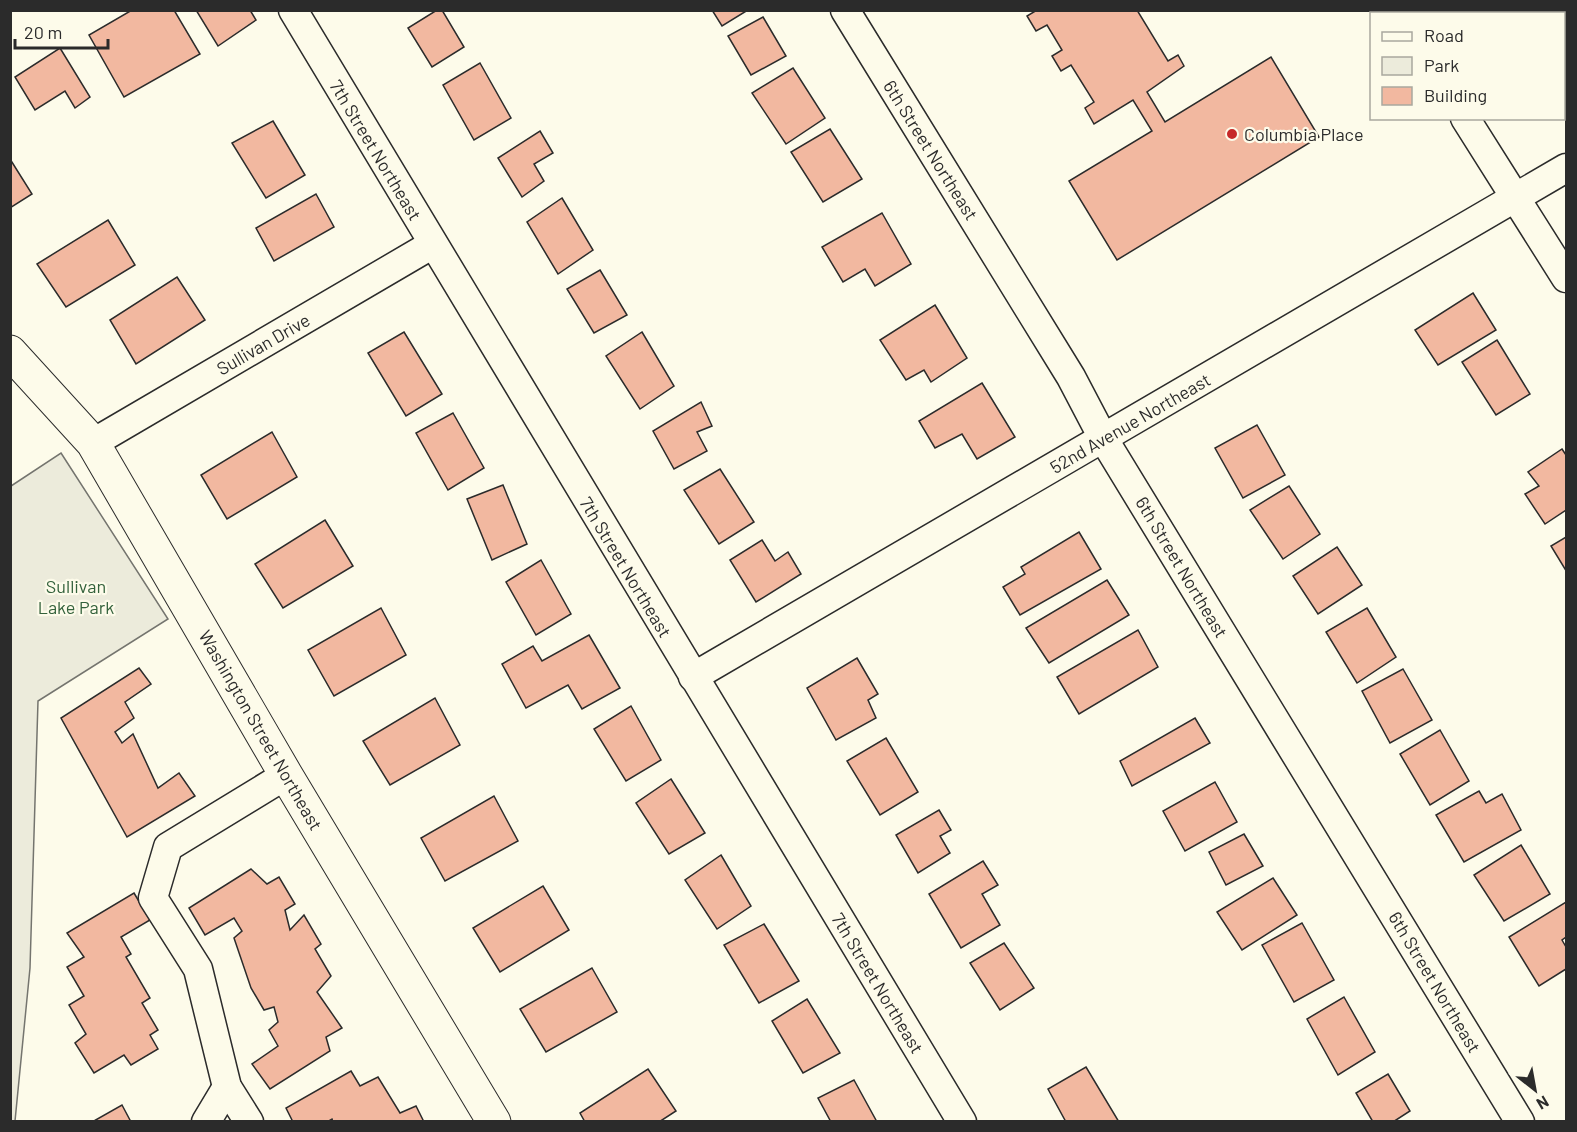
<svg xmlns="http://www.w3.org/2000/svg" width="1577" height="1132" font-family="Barlow,sans-serif">
  <rect width="100%" height="100%" fill="#fdfbea"/>
  <polygon fill="#ecebdb" stroke="#74746e" stroke-width="1.5" points="61,453 168,619 38,701 30,968 15,1121 11,1121 11,486"/>
  <g fill="#f2b8a0" stroke="#2b2b2b" stroke-width="1.5">
    <polygon points="132,10 174,10 200,54 124,97 89,35"/>
    <polygon points="196,10 250,10 256,20 218,46"/>
    <polygon points="437,10 442,10 464,47 432,67 408,28"/>
    <polygon points="712,10 748,10 722,26"/>
    <polygon points="1037,10 1137,10 1168,61 1178,55 1184,66 1147,92 1165,122 1271,57 1319,137 1117,260 1069,181 1152,131 1133,100 1094,124 1085,108 1094,102 1071,65 1061,71 1052,56 1062,50 1047,25 1036,31 1027,16"/>
    <polygon points="1537,10 1566,10 1566,96 1564,98 1564,14 1539,14"/>
    <polygon points="763,17 786,56 751,75 728,36"/>
    <polygon points="60,48 90,97 75,108 65,91 35,110 15,77"/>
    <polygon points="480,63 511,118 474,140 443,85"/>
    <polygon points="793,68 825,118 786,144 752,93"/>
    <polygon points="273,121 305,175 266,198 232,143"/>
    <polygon points="830,129 862,179 823,202 791,152"/>
    <polygon points="540,131 553,153 534,164 544,181 522,197 498,158"/>
    <polygon points="10,159 32,194 10,208"/>
    <polygon points="316,194 334,227 274,261 256,228"/>
    <polygon points="562,198 593,250 558,274 527,222"/>
    <polygon points="882,213 911,264 875,286 865,269 843,282 822,247"/>
    <polygon points="108,220 135,265 66,307 37,264"/>
    <polygon points="600,270 627,315 594,333 567,289"/>
    <polygon points="177,277 205,320 136,364 110,320"/>
    <polygon points="1473,293 1496,330 1438,365 1415,330"/>
    <polygon points="935,305 967,358 931,382 924,370 906,380 880,340"/>
    <polygon points="404,332 442,394 406,416 368,353"/>
    <polygon points="642,332 674,386 640,409 606,356"/>
    <polygon points="1497,340 1530,394 1496,415 1462,362"/>
    <polygon points="982,383 1015,437 977,459 962,434 935,448 919,421"/>
    <polygon points="701,402 712,426 697,432 707,451 674,469 653,431"/>
    <polygon points="453,413 484,468 448,490 416,433"/>
    <polygon points="1257,425 1285,475 1243,498 1215,448"/>
    <polygon points="272,432 297,477 227,519 201,475"/>
    <polygon points="1562,449 1566,455 1566,510 1545,524 1525,494 1539,486 1528,472"/>
    <polygon points="720,469 754,522 719,544 684,490"/>
    <polygon points="503,485 527,544 492,560 467,499"/>
    <polygon points="1289,486 1320,534 1283,559 1250,510"/>
    <polygon points="325,520 353,566 283,608 255,564"/>
    <polygon points="1079,532 1101,569 1020,615 1003,587 1025,574 1021,567"/>
    <polygon points="1566,537 1566,568 1565,569 1551,546"/>
    <polygon points="762,540 775,561 788,552 801,574 756,602 730,560"/>
    <polygon points="1337,547 1362,585 1318,614 1293,576"/>
    <polygon points="541,560 571,614 536,635 506,582"/>
    <polygon points="1107,580 1129,615 1049,663 1026,628"/>
    <polygon points="381,608 406,655 334,696 308,650"/>
    <polygon points="1367,608 1396,657 1357,683 1326,632"/>
    <polygon points="1138,630 1158,667 1079,714 1057,677"/>
    <polygon points="589,635 620,688 582,709 568,685 526,708 502,664 533,646 542,661"/>
    <polygon points="857,658 878,694 868,700 876,718 836,740 807,688"/>
    <polygon points="139,668 151,684 125,702 134,718 115,732 122,743 133,734 158,788 179,773 195,796 127,837 61,718"/>
    <polygon points="1403,669 1432,720 1390,743 1362,691"/>
    <polygon points="435,698 460,745 390,785 363,741"/>
    <polygon points="631,706 661,760 626,781 594,729"/>
    <polygon points="1195,718 1210,743 1132,786 1120,761"/>
    <polygon points="1440,730 1469,781 1430,805 1400,754"/>
    <polygon points="886,738 918,792 880,815 847,761"/>
    <polygon points="671,779 705,833 669,854 636,803"/>
    <polygon points="1215,782 1237,822 1185,851 1163,811"/>
    <polygon points="1479,791 1486,803 1502,794 1521,830 1464,862 1436,815"/>
    <polygon points="494,796 518,841 445,881 421,838"/>
    <polygon points="939,810 951,830 940,836 950,853 918,873 896,835"/>
    <polygon points="1244,834 1263,866 1226,885 1209,852"/>
    <polygon points="1521,845 1550,894 1504,921 1474,875"/>
    <polygon points="721,855 751,906 717,929 685,880"/>
    <polygon points="983,861 998,885 982,894 1000,925 961,948 929,894"/>
    <polygon points="251,869 267,884 279,877 295,904 285,910 290,930 304,915 321,944 315,949 331,976 317,992 342,1028 326,1037 330,1051 270,1089 252,1064 278,1046 269,1030 278,1022 274,1007 264,1010 251,988 234,938 242,931 234,918 205,935 189,908"/>
    <polygon points="1273,878 1297,915 1242,950 1217,912"/>
    <polygon points="543,886 569,930 500,972 473,928"/>
    <polygon points="134,893 150,920 121,937 131,954 126,957 150,998 142,1003 158,1030 150,1035 158,1049 131,1065 124,1055 94,1073 75,1043 86,1034 69,1005 84,996 67,967 84,957 67,933"/>
    <polygon points="1566,902 1566,937 1562,940 1566,947 1566,969 1539,986 1509,937"/>
    <polygon points="1302,923 1334,980 1294,1002 1262,945"/>
    <polygon points="764,924 799,981 759,1003 724,945"/>
    <polygon points="1004,943 1034,988 1000,1010 970,963"/>
    <polygon points="592,968 617,1012 546,1052 520,1009"/>
    <polygon points="1344,997 1375,1052 1338,1075 1307,1019"/>
    <polygon points="807,999 840,1053 803,1073 772,1021"/>
    <polygon points="1086,1067 1119,1122 1066,1122 1048,1089"/>
    <polygon points="648,1069 676,1111 659,1122 585,1122 580,1113"/>
    <polygon points="351,1071 360,1086 378,1077 400,1113 416,1106 424,1122 333,1122 332,1119 327,1122 293,1122 286,1108"/>
    <polygon points="1388,1074 1410,1111 1393,1122 1373,1122 1356,1093"/>
    <polygon points="854,1080 877,1122 831,1122 818,1098"/>
    <polygon points="122,1105 131,1122 92,1122"/>
  </g>
  <g fill="none" stroke-linecap="round" stroke-linejoin="round">
    <g stroke="#2b2b2b" stroke-width="31">
      <g id="street">
        <polyline points="293,10 962,1122"/>
        <polyline points="845,10 1071,377 1103,438 1520,1122"/>
        <polyline points="1400,10 1402,14"/>
        <polyline points="1465,118 1566,278"/>
        <polyline points="93,443 433,244"/>
        <polyline points="693,677 1566,168"/>
        <polyline points="206,1122 227,1087"/>
        <polyline points="249,1122 227,1087 198,969 153,898 168,847 286,775"/>
      </g>
    </g>
    <g stroke="#2b2b2b" stroke-width="35">
      <polyline id="secondary" points="10,352 93,443 286,775 494,1122"/>
    </g>
    <use href="#street" stroke="#fdfbea" stroke-width="28"/>
    <use href="#secondary" stroke="#fdfbea" stroke-width="33"/>
  </g>
  <circle fill="#c62828" stroke="#fdfbea" stroke-width="2" cx="1232" cy="134" r="6"/>
  <g text-anchor="middle" dominant-baseline="central" stroke-width="4.5" stroke-linejoin="round" paint-order="stroke">
    <g font-size="18" fill="#2b2b2b" stroke="#fdfbea" text-anchor="start">
      <text x="1244" y="134">Columbia Place</text>
    </g>
    <g font-size="18" fill="#2b2b2b" stroke="#fdfbea">
      <text transform="translate(376 150) rotate(59)">7th Street Northeast</text>
      <text transform="translate(931 150) rotate(58)">6th Street Northeast</text>
      <text transform="translate(263 344) rotate(-30)">Sullivan Drive</text>
      <text transform="translate(1130 423) rotate(-30)">52nd Avenue Northeast</text>
      <text transform="translate(626 567) rotate(59)">7th Street Northeast</text>
      <text transform="translate(1182 567) rotate(59)">6th Street Northeast</text>
      <text transform="translate(261 730) rotate(60)">Washington Street Northeast</text>
      <text transform="translate(1435 982) rotate(59)">6th Street Northeast</text>
      <text transform="translate(878 983) rotate(59)">7th Street Northeast</text>
    </g>
    <g font-size="18" fill="#34623c" stroke="#fdfbea">
      <text x="76" y="586">Sullivan<tspan x="76" dy="21">Lake Park</tspan></text>
    </g>
  </g>
  <rect width="1577" height="1132" fill="none" stroke="#2b2b2b" stroke-width="24"/>
  <rect x="1370" y="12" width="195" height="108" fill="#fdfbea" stroke="#a9a89e" stroke-width="1.5"/>
  <rect x="1382" y="32" width="30" height="9" fill="#fdfbea" stroke="#a9a89e" stroke-width="1.5"/>
  <text x="1424" y="42" font-size="18" fill="#2b2b2b">Road</text>
  <rect x="1382" y="57" width="30" height="18" fill="#ecebdb" stroke="#a9a89e" stroke-width="1.5"/>
  <text x="1424" y="72" font-size="18" fill="#2b2b2b">Park</text>
  <rect x="1382" y="87" width="30" height="18" fill="#f2b8a0" stroke="#a9a89e" stroke-width="1.5"/>
  <text x="1424" y="102" font-size="18" fill="#2b2b2b">Building</text>
  <g transform="translate(1535 1090) rotate(149)" stroke="#fdfbea" stroke-width="4.5" paint-order="stroke">
  <path d="M0-4.5L10 22L0 15L-10 22Z" fill="#2b2b2b"/>
  <text y="-9" font-size="16" font-weight="bold" text-anchor="middle" fill="#2b2b2b">N</text>
  </g>
  <path d="M15 39v9h93v-9" fill="none" stroke="#2b2b2b" stroke-width="3"/>
  <text x="24" y="39" font-size="18" fill="#2b2b2b" stroke="#fdfbea" stroke-width="4.5" paint-order="stroke">20 m</text>
</svg>
